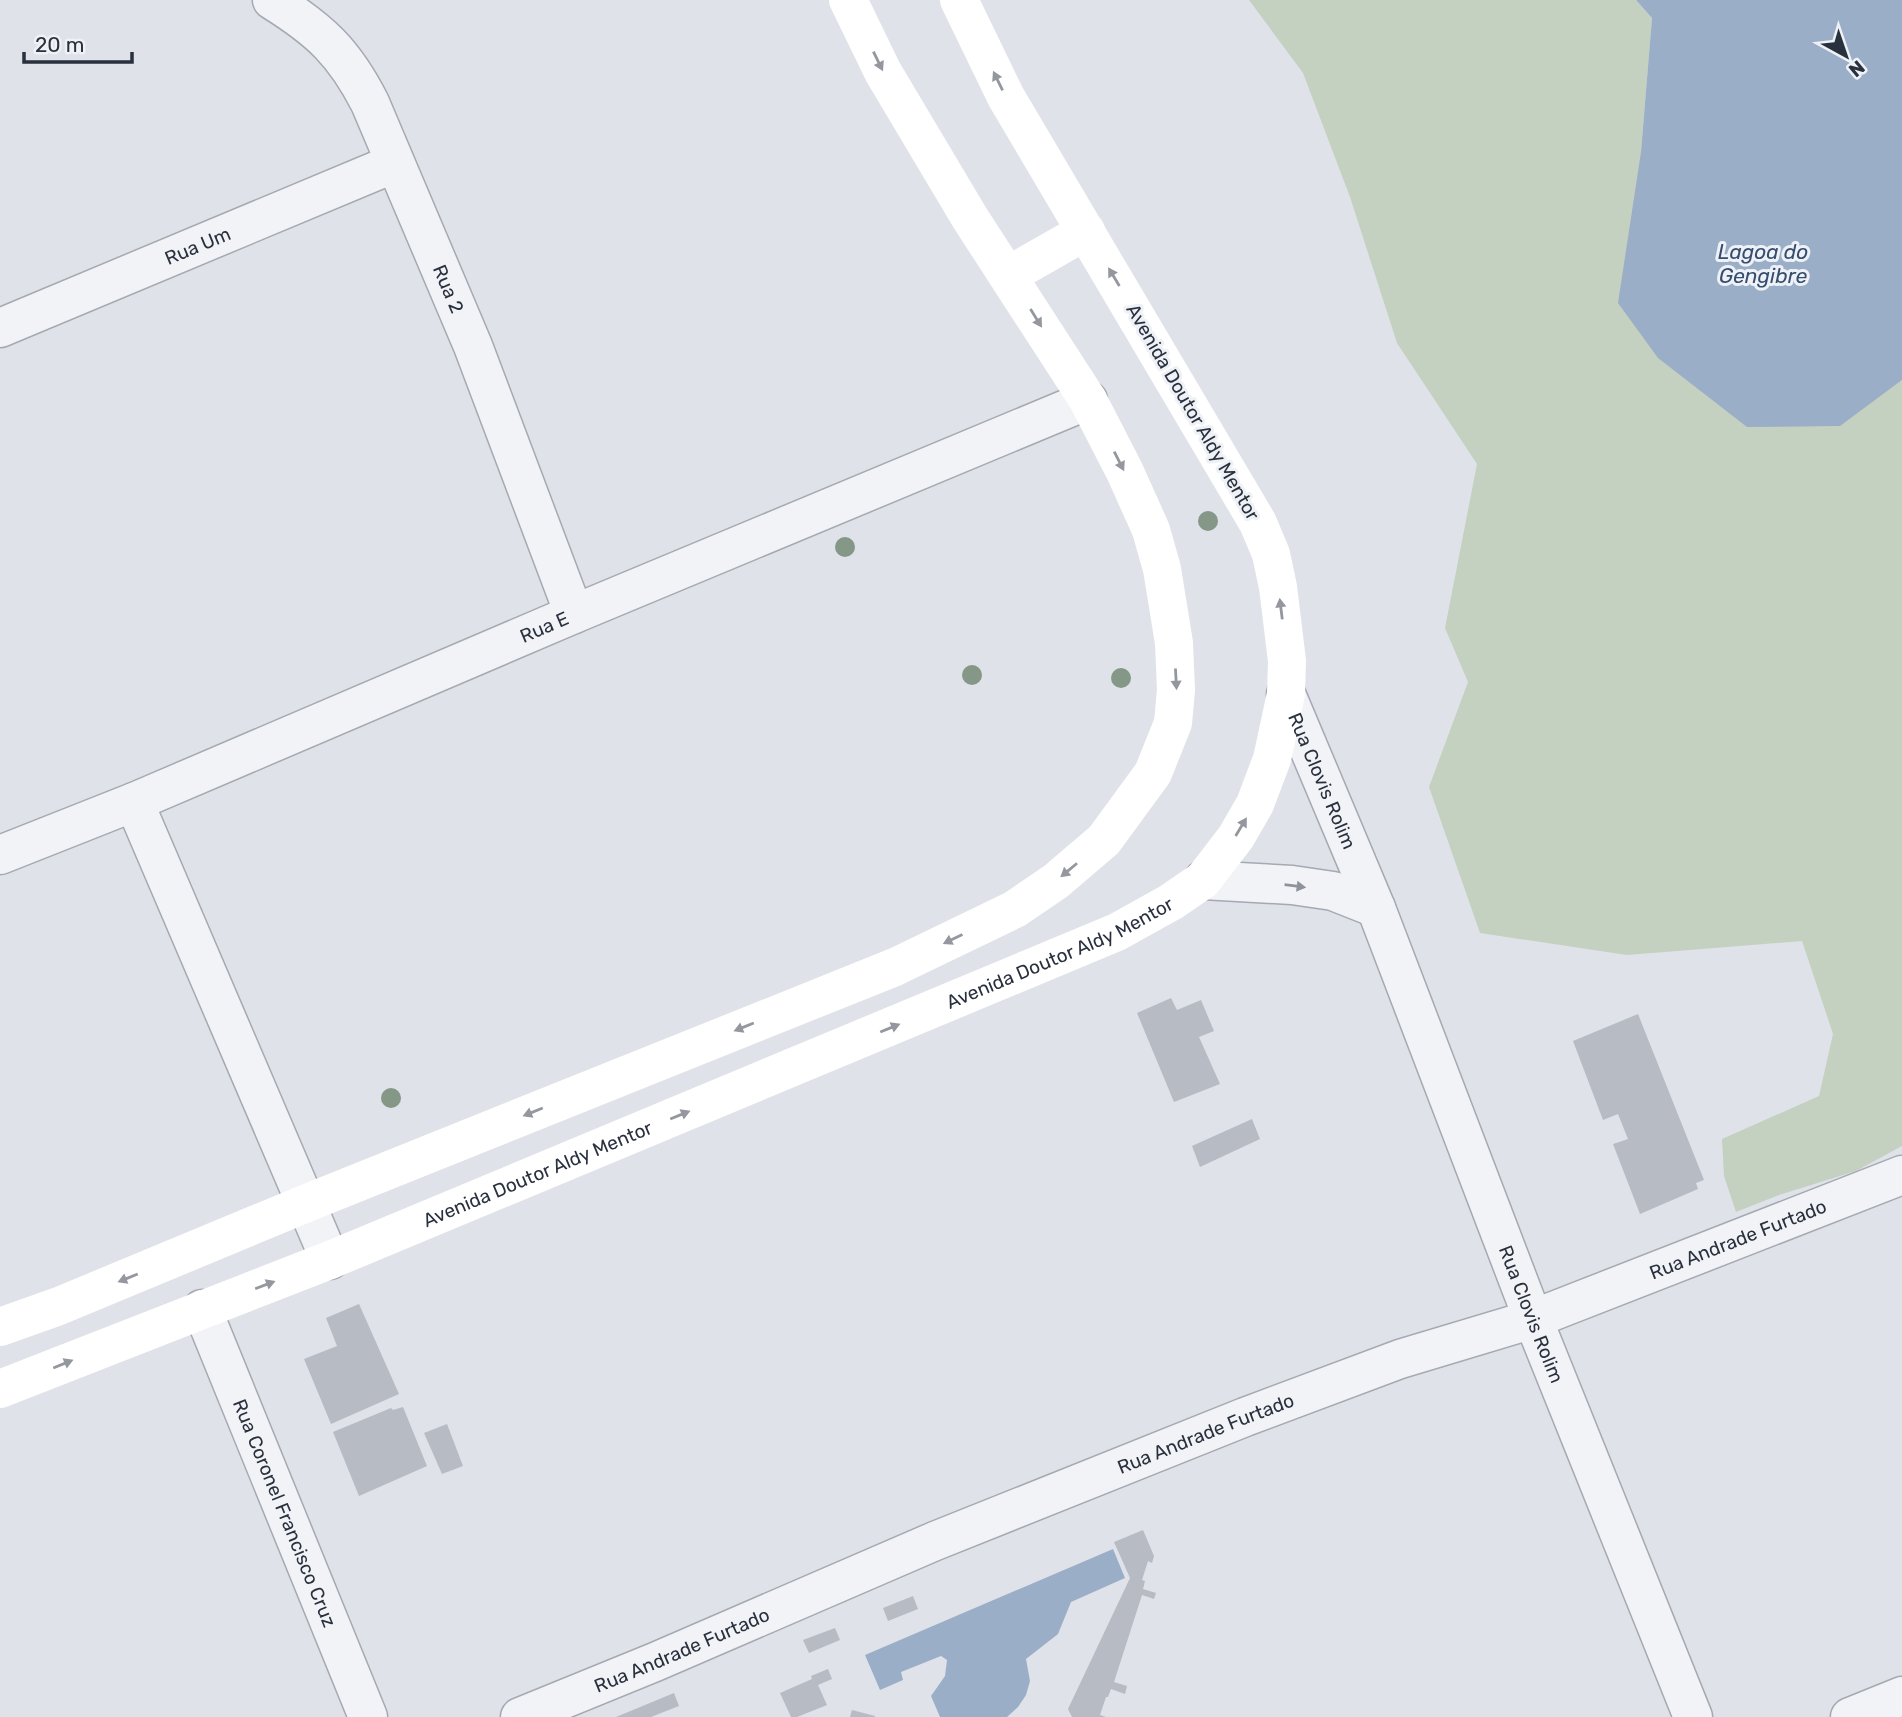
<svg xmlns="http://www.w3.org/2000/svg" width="1902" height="1717" font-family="Rubik,sans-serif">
  <rect width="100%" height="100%" fill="#dfe2e8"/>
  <polygon fill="#c4d1c0" points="1249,0 1636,0 1652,18 1641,152 1840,425 1902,380 1902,1146 1856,1171 1779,1195 1736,1212 1724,1176 1722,1139 1819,1096 1833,1034 1802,941 1627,955 1480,933 1429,787 1468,682 1445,628 1477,464 1397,343 1350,197 1303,73"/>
  <g fill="#9baec7">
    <polygon points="1636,0 1902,0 1902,380 1840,426 1747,427 1658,358 1618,303 1641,152 1652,18"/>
    <polygon points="1113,1549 1125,1578 1071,1602 1058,1634 1026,1659 1030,1681 1026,1695 1018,1707 1007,1717 940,1717 931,1696 945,1676 947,1660 941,1656 901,1672 903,1680 880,1690 865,1655"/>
  </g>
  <g fill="#b6bbc4">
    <polygon points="1171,998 1177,1010 1201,1000 1214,1031 1199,1037 1220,1084 1174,1102 1137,1013"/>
    <polygon points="1638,1014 1704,1180 1696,1183 1698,1189 1640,1214 1613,1144 1628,1139 1618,1114 1603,1120 1573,1041"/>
    <polygon points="1252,1119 1260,1139 1200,1167 1192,1146"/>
    <polygon points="359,1304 399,1394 331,1424 304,1359 337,1346 326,1318"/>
    <polygon points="403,1407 427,1466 359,1496 333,1432 391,1408 393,1410"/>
    <polygon points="447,1424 463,1466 442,1474 424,1433"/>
    <polygon points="1143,1530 1154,1556 1152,1563 1148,1561 1142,1580 1145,1581 1143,1589 1156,1593 1154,1599 1142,1595 1114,1682 1127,1686 1125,1694 1111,1689 1108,1697 1106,1697 1100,1715 1106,1717 1072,1717 1068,1709 1130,1578 1114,1542"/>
    <polygon points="913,1596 918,1609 888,1621 883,1608"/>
    <polygon points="835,1628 840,1640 809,1653 803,1640"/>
    <polygon points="828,1669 832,1679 818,1685 827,1705 797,1717 791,1717 780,1693 812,1679 811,1676"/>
    <polygon points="674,1693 679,1706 651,1717 616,1717"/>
    <polygon points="852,1710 875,1716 875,1717 850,1717"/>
  </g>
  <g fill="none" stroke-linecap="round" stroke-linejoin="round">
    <g stroke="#a5a9b2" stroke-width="41">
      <g id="street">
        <path id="s1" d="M 272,0 C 320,30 344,52 370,103 L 473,346 L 574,614"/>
        <path id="s2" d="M 0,328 L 395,163"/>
        <path id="s3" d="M 1286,694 L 1376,908 L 1533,1319 L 1693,1717"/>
        <polyline points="134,802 330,1260"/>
        <path id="s4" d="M 0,855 L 134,802 L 574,614 L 1088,400"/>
        <polyline points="1203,880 1292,885 1333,891 1376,908"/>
        <path id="s5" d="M 202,1309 L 368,1717"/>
        <path id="s6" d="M 520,1717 L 655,1662 L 935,1541 L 1245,1417 L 1400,1359 L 1533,1319 L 1902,1175"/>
        <polyline points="1850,1717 1902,1696"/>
      </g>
    </g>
    <use href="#street" stroke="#f2f3f6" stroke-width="38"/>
    <g stroke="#fff" stroke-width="38">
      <polyline points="1009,275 1086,231"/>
      <polyline points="0,1327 59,1306 307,1203 895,967 1015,909 1056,881 1104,840 1153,773 1173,723 1176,690 1174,643 1162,569 1151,530 1125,472 1088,400 970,218 883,72 848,0"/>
      <path id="s7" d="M 0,1389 L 330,1260 L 1117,932 L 1171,902 L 1203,880 L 1236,837 L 1255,804 L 1272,759 L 1286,694 L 1287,661 L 1278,587 L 1271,554 L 1258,523 L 1006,97 L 959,0"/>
    </g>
  </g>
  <g fill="#859786">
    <circle cx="1208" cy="521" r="10"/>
    <circle cx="845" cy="547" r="10"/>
    <circle cx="972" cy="675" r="10"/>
    <circle cx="1121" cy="678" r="10"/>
    <circle cx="391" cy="1098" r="10"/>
  </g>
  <defs><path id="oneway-solid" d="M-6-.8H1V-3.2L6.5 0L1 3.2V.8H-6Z" transform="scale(1.75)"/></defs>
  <g fill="#94989e">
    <use href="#oneway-solid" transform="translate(878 61) rotate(64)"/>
    <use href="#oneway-solid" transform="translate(998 81) rotate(-116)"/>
    <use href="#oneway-solid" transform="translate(1114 277) rotate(-121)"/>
    <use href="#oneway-solid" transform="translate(1036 318) rotate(58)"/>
    <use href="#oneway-solid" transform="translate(1119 461) rotate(63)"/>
    <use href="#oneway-solid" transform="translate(1281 609) rotate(-97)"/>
    <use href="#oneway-solid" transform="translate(1176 679) rotate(87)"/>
    <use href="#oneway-solid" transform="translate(1241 827) rotate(-59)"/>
    <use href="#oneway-solid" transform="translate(1069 870) rotate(140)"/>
    <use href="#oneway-solid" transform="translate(953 939) rotate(154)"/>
    <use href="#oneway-solid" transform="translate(744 1027) rotate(158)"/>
    <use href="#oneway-solid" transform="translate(890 1028) rotate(-22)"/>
    <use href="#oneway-solid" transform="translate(533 1112) rotate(158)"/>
    <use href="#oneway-solid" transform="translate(680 1115) rotate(-22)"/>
    <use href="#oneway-solid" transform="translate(128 1278) rotate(158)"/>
    <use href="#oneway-solid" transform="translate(265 1285) rotate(-21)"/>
    <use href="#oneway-solid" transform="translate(63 1364) rotate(-22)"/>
  </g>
  <use fill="#8e929a" href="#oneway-solid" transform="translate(1295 886) rotate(7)"/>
  <g text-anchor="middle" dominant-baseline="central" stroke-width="6" stroke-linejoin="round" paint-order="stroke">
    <g font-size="19" fill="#29303e" stroke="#eef1f5">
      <text stroke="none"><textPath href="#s2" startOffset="214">Rua Um</textPath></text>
      <text stroke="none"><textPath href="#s1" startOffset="346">Rua 2</textPath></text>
      <text transform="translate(1193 412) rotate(60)">Avenida Doutor Aldy Mentor</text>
      <text stroke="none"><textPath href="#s4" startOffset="590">Rua E</textPath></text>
      <text stroke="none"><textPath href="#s3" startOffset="94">Rua Clovis Rolim</textPath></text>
      <text stroke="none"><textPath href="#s7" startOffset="1146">Avenida Doutor Aldy Mentor</textPath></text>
      <text stroke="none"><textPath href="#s7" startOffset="579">Avenida Doutor Aldy Mentor</textPath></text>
      <text stroke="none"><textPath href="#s6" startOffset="1309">Rua Andrade Furtado</textPath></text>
      <text stroke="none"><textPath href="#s3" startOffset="667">Rua Clovis Rolim</textPath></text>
      <text stroke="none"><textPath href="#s6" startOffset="742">Rua Andrade Furtado</textPath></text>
      <text stroke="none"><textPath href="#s5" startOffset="220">Rua Coronel Francisco Cruz</textPath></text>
      <text stroke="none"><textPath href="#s6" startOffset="175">Rua Andrade Furtado</textPath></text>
    </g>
    <g font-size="21" font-style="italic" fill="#344d70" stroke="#eef1f5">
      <text x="1763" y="251">Lagoa do<tspan x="1763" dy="24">Gengibre</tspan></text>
    </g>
  </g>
  <g transform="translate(1846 56) rotate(140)" stroke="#eef1f5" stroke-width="5" paint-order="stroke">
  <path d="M0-5L12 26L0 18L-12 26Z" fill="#29303e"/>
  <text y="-10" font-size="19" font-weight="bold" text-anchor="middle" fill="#29303e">N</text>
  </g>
  <path d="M24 52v10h108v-10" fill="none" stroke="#29303e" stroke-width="3.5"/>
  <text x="35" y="52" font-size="21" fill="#29303e" stroke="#eef1f5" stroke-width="5" paint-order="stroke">20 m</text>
</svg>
